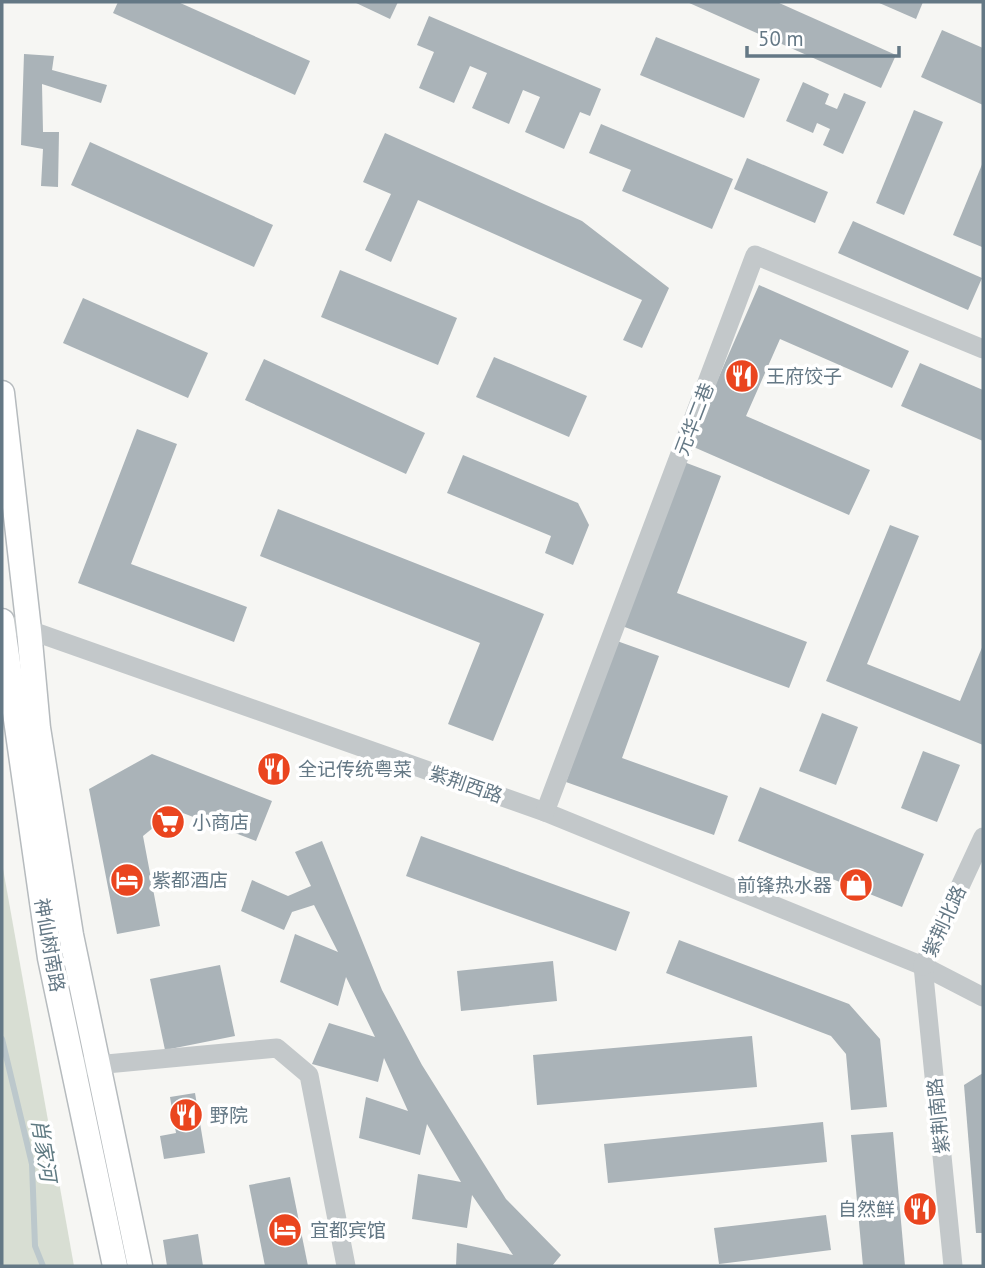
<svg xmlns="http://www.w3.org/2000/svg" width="985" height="1268" font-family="'PT Sans','Noto Sans SC',sans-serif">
  <rect width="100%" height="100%" fill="#f6f6f3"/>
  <polygon fill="#d8ded3" points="2,863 74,1266 2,1266"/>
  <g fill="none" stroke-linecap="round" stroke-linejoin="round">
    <polyline stroke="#bcc8cc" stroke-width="6" points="2,1039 32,1164 35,1246 43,1266"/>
  </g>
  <g fill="#aab3b8">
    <polygon points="118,2 178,2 310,61 295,95 113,13"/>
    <polygon points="354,2 398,2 390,19"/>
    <polygon points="687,2 777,2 896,55 881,88"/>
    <polygon points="877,2 923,2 916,19"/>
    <polygon points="429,16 601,89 590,116 580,112 564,149 525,132 540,97 523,90 509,124 472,108 487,73 470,66 454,103 419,88 434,52 417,45"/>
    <polygon points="942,30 983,48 983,105 921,77"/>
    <polygon points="656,37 760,79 744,118 640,75"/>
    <polygon points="24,54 54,56 52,70 107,85 101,103 42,84 43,132 59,132 58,187 41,186 43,149 21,145"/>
    <polygon points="803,82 829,94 825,104 837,109 844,93 866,102 843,154 823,145 830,129 817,123 813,133 786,121"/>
    <polygon points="914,110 943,122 904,215 876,203"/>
    <polygon points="601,124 733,179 712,229 622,191 631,170 589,153"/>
    <polygon points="385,133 582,221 669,288 642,348 623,340 642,300 418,200 391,262 365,250 391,194 363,182"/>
    <polygon points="90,142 273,225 254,267 71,185"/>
    <polygon points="747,158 828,192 815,223 734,189"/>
    <polygon points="983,162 983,243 982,247 953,235"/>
    <polygon points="853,221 982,278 968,310 838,253"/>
    <polygon points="340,270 457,318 438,365 321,317"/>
    <polygon points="759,285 909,351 892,388 780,339 746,416 870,470 849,515 689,445"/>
    <polygon points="83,298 208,353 188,398 63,343"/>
    <polygon points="494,357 587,396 569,437 476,397"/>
    <polygon points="264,359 425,433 406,474 245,400"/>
    <polygon points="920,363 983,390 983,441 901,406"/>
    <polygon points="137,429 177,444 131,564 247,607 234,642 78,583"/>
    <polygon points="463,455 578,503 589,525 573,565 545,553 551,536 447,493"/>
    <polygon points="684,462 721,476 677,593 807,642 789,688 622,626"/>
    <polygon points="278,509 544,614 493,741 448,724 480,643 260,556"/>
    <polygon points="890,525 919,536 867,664 960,701 983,645 983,745 826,681"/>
    <polygon points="617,641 659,656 622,758 728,796 714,835 566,782"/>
    <polygon points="822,713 858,727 836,785 799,771"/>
    <polygon points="923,751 960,765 937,822 901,808"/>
    <polygon points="152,754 272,801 256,841 175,810 143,836 160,926 117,934 89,789"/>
    <polygon points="760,787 924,854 902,907 738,841"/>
    <polygon points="421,836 630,912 616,951 406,876"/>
    <polygon points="322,841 382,990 422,1065 506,1199 561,1255 552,1266 456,1266 457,1243 513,1255 472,1195 467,1228 412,1219 418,1174 461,1182 427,1124 420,1155 359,1138 366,1097 408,1111 384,1058 378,1082 312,1064 329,1023 375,1037 346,977 338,1006 280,982 295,934 338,952 314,905 292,912 284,930 241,911 252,880 288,896 311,886 295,852"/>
    <polygon points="679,940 849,1004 880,1039 887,1107 851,1110 846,1054 831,1036 666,973"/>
    <polygon points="553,961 557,1001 461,1011 457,971"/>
    <polygon points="220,965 235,1036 165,1050 150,979"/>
    <polygon points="752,1036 757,1087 537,1105 533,1055"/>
    <polygon points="983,1073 983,1233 976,1233 964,1085"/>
    <polygon points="195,1093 205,1153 164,1159 160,1136 176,1133 170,1097"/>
    <polygon points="823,1122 827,1162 608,1183 604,1144"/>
    <polygon points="893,1132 905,1266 863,1266 851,1135"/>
    <polygon points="290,1177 308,1266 265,1266 249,1185"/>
    <polygon points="826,1215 831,1250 719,1264 714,1228"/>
    <polygon points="198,1234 203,1266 167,1266 163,1240"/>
  </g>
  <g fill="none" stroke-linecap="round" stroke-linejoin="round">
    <g stroke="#b6bbbe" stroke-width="27">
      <g id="major">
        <polyline points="2,393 29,630 38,728 71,935 140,1266"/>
        <polyline points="2,621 50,958 115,1266"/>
      </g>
    </g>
    <g stroke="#c3c8ca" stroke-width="19">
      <polyline points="18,626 545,812 923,966 983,997"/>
      <polyline points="545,812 755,255 983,349"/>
      <polyline points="923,966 953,1266"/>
      <polyline points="923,966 983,837"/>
      <polyline points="85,1066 277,1048 309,1075 346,1266"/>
    </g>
    <use href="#major" stroke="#fff" stroke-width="24"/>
  </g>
  <defs>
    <g id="restaurant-disc" transform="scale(1.75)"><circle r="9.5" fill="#ea451f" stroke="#fff"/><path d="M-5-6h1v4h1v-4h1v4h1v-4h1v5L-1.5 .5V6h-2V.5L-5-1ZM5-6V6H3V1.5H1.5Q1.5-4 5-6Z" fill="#fff"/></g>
    <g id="supermarket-disc" transform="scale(1.75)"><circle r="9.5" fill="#ea451f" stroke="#fff"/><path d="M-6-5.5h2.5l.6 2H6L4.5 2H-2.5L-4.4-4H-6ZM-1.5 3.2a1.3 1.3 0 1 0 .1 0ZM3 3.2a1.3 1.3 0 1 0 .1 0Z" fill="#fff"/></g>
    <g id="hotel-disc" transform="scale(1.75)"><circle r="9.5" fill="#ea451f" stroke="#fff"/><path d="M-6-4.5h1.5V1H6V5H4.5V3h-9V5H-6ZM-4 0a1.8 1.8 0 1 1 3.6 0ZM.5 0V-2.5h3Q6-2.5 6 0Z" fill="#fff"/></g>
    <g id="shop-disc" transform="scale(1.75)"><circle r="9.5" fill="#ea451f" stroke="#fff"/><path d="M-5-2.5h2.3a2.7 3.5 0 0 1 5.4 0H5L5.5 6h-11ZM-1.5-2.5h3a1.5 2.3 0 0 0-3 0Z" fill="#fff"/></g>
  </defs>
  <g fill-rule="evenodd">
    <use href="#restaurant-disc" x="742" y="376"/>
    <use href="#restaurant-disc" x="274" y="769"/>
    <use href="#supermarket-disc" x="168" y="822"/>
    <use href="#hotel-disc" x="127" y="880"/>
    <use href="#shop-disc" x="856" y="885"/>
    <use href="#restaurant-disc" x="186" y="1115"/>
    <use href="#restaurant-disc" x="920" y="1209"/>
    <use href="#hotel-disc" x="285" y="1230"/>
  </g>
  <g text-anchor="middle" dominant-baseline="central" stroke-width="7" stroke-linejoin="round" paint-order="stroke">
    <g font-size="19" fill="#647885" stroke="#fff" text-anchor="start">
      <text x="766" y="376">王府饺子</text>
      <text x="298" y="769">全记传统粤菜</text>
      <text x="192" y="822">小商店</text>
      <text x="152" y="880">紫都酒店</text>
      <text x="832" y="885" text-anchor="end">前锋热水器</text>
      <text x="210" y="1115">野院</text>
      <text x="895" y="1209" text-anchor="end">自然鲜</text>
      <text x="310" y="1230">宜都宾馆</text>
    </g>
    <g font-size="19" fill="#647885" stroke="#fff">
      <text transform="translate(694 419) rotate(-69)">元华二巷</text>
      <text transform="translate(466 784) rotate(19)">紫荆西路</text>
      <text transform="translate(944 921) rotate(-65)">紫荆北路</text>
      <text transform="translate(50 945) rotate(80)">神仙树南路</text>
      <text transform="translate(938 1116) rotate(-96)">紫荆南路</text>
    </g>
    <g font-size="21" font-style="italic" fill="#5f7a82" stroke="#fff">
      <text transform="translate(44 1150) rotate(81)">肖家河</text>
    </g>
  </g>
  <rect width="985" height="1268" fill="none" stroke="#647885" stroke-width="7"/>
  <path d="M747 46v10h152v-10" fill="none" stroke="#647885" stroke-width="3.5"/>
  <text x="758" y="46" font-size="21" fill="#647885" stroke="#ffffff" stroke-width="5" paint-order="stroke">50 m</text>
</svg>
